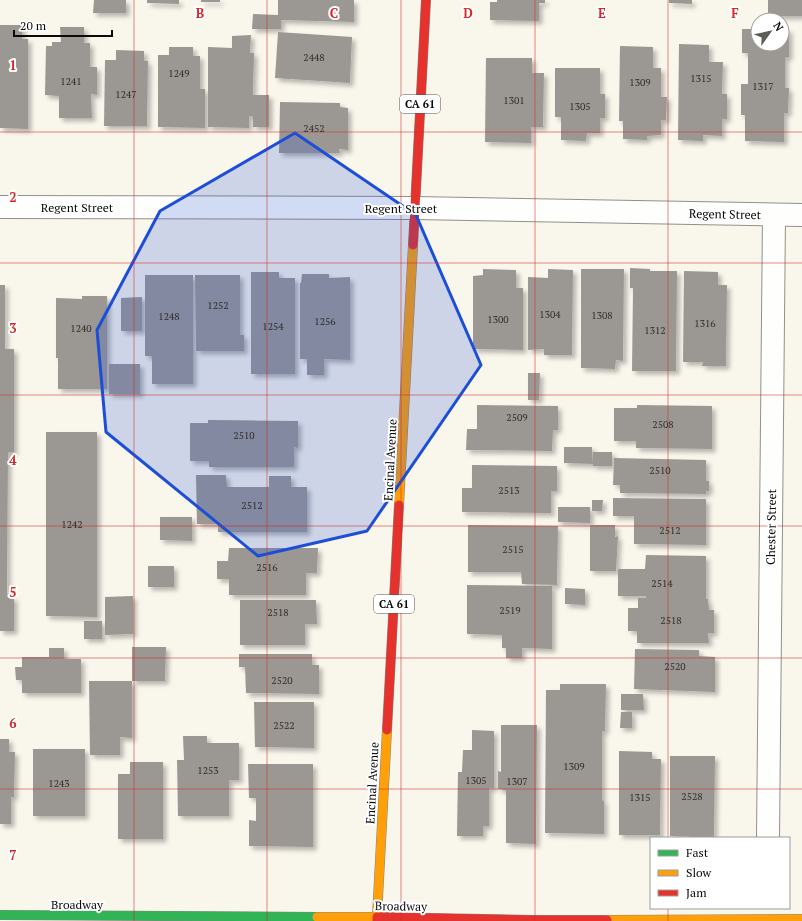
<svg xmlns="http://www.w3.org/2000/svg" width="802" height="921" font-family="'PT Serif',serif">
  <defs>
    <filter id="shadow"><feDropShadow dx="3.5" dy="3.5" stdDeviation="2" flood-color="#0004"/></filter>
  </defs>
  <rect width="100%" height="100%" fill="#f9f6ec"/>
  <g fill="#9b9893" filter="url(#shadow)">
    <polygon points="94,0 126,0 126,13 93,13"/>
    <polygon points="147,0 179,0 179,4 147,3"/>
    <rect x="201" y="0" width="19" height="2"/>
    <polygon points="278,0 354,0 354,22 281,20 281,29 252,29 253,14 278,15"/>
    <polygon points="497,0 545,0 545,3 539,3 539,21 490,20 490,2 497,2"/>
    <polygon points="669,0 692,0 692,4 669,3"/>
    <rect x="768" y="0" width="34" height="16"/>
    <polygon points="0,25 22,25 22,39 28,39 28,129 0,128"/>
    <polygon points="60,27 84,27 84,43 90,43 90,67 97,67 97,95 91,94 92,118 59,118 59,96 45,95 46,46 52,46 52,42 61,42"/>
    <polygon points="742,29 758,29 758,44 782,44 782,29 789,29 789,57 785,57 785,88 789,88 788,113 784,113 784,142 745,141 745,115 741,115 741,84 748,84 748,53 742,53"/>
    <polygon points="278,32 352,37 350,83 275,78"/>
    <polygon points="251,35 250,53 254,53 253,95 269,95 269,127 253,127 253,116 249,116 249,128 208,127 208,47 232,48 232,36"/>
    <polygon points="679,44 709,45 709,62 723,62 722,94 727,94 727,119 722,119 722,136 703,135 703,141 678,140"/>
    <polygon points="620,46 653,47 653,68 661,68 661,97 667,97 666,120 661,120 661,135 647,136 647,140 623,139 623,121 619,121"/>
    <polygon points="169,47 193,47 193,56 200,56 200,89 205,89 205,128 158,127 158,55 169,55"/>
    <polygon points="116,50 144,51 144,61 148,61 147,126 104,126 105,60 116,60"/>
    <polygon points="486,58 532,58 532,73 544,73 543,127 531,127 531,143 485,142"/>
    <polygon points="555,68 600,68 600,94 605,94 605,118 600,118 600,133 587,133 586,141 561,140 561,117 555,117"/>
    <polygon points="280,102 340,103 340,107 348,108 348,150 339,149 339,153 279,153"/>
    <polygon points="630,268 650,269 650,271 677,271 676,371 632,371 633,288 630,288"/>
    <polygon points="483,269 516,270 516,288 523,288 523,350 473,349 473,276 483,275"/>
    <polygon points="548,269 573,270 572,355 544,355 544,349 528,350 528,277 548,278"/>
    <polygon points="581,269 624,269 623,361 616,360 615,369 581,368"/>
    <polygon points="684,271 718,272 718,285 727,285 726,366 702,366 703,362 683,362"/>
    <polygon points="251,272 279,272 279,278 295,278 295,374 251,374"/>
    <polygon points="302,274 329,274 329,278 350,277 350,360 324,359 324,375 307,375 307,359 300,359 300,283 301,283"/>
    <polygon points="145,275 193,275 193,384 152,384 152,356 145,356"/>
    <polygon points="195,275 240,275 240,335 244,335 244,351 196,351"/>
    <polygon points="0,285 5,285 5,349 14,349 14,452 8,452 7,597 14,597 14,631 0,631"/>
    <polygon points="82,296 107,296 107,389 58,389 58,358 56,358 56,298 82,299"/>
    <polygon points="142,297 142,331 121,331 121,298"/>
    <rect x="109" y="364" width="31" height="30"/>
    <polygon points="528,373 540,373 539,400 528,400"/>
    <polygon points="477,405 558,406 558,430 553,430 552,451 466,450 467,429 477,429"/>
    <polygon points="637,405 712,406 712,449 636,448 636,441 614,441 614,408 637,408"/>
    <polygon points="208,420 298,421 298,448 294,447 294,467 209,467 209,461 190,461 190,423 208,423"/>
    <polygon points="46,432 97,432 97,617 46,616"/>
    <polygon points="564,447 592,447 593,464 564,463"/>
    <rect x="593" y="452" width="19" height="14"/>
    <polygon points="614,458 706,460 706,481 709,481 709,491 706,491 706,494 620,493 620,485 613,485"/>
    <polygon points="472,465 557,466 557,491 551,491 551,513 462,512 462,488 472,488"/>
    <polygon points="196,475 226,475 227,487 269,487 269,476 291,476 291,487 307,487 307,532 218,532 218,524 197,524"/>
    <polygon points="613,498 706,499 706,545 634,544 634,516 613,516"/>
    <polygon points="592,500 603,500 602,511 592,511"/>
    <polygon points="558,507 590,507 590,523 558,522"/>
    <polygon points="160,517 192,517 192,541 160,540"/>
    <polygon points="468,525 558,526 557,585 522,584 521,572 468,572"/>
    <polygon points="590,525 615,525 615,537 618,536 616,571 590,571"/>
    <polygon points="229,548 318,548 317,573 306,573 306,595 229,595 229,579 217,579 217,561 228,561"/>
    <polygon points="646,555 706,556 706,599 708,599 709,610 714,610 714,633 708,633 709,643 637,643 637,631 628,631 628,608 638,608 638,598 646,598 646,596 618,596 618,569 645,569"/>
    <rect x="148" y="566" width="26" height="21"/>
    <polygon points="467,585 552,586 552,649 522,648 522,658 506,658 506,648 502,648 502,635 467,634"/>
    <polygon points="565,588 585,589 585,605 565,604"/>
    <polygon points="133,596 133,634 105,635 105,597"/>
    <polygon points="240,600 316,600 317,624 305,624 305,645 240,645"/>
    <rect x="84" y="621" width="18" height="18"/>
    <polygon points="132,647 166,647 165,681 132,681"/>
    <polygon points="49,648 64,648 64,659 81,659 81,693 22,693 22,680 16,680 15,667 22,667 22,657 49,657"/>
    <polygon points="635,649 699,650 699,656 715,657 715,692 634,689"/>
    <polygon points="239,654 312,654 312,665 319,665 319,694 246,693 245,667 239,667"/>
    <polygon points="89,681 132,681 132,738 120,737 120,755 90,755"/>
    <polygon points="560,684 606,684 605,731 602,731 602,800 604,801 604,834 545,833 546,690 560,690"/>
    <polygon points="621,694 643,694 644,710 621,710"/>
    <polygon points="254,702 314,702 314,748 255,747"/>
    <polygon points="621,712 632,712 632,728 620,728"/>
    <polygon points="501,725 537,725 536,844 506,843 506,790 498,789 498,771 501,772"/>
    <polygon points="472,730 494,731 494,788 489,788 489,826 483,826 483,836 457,836 458,772 462,772 463,750 472,750"/>
    <polygon points="183,736 207,736 207,743 239,743 239,780 229,780 229,816 178,816 177,760 184,760"/>
    <polygon points="0,739 9,739 9,752 15,752 14,797 11,797 11,824 0,824"/>
    <rect x="33" y="749" width="52" height="67"/>
    <polygon points="619,751 652,752 652,759 661,759 660,835 619,835"/>
    <polygon points="670,756 715,756 714,838 689,838 689,836 670,836"/>
    <polygon points="130,762 163,762 163,839 118,839 118,774 130,774"/>
    <polygon points="248,764 313,764 313,847 249,846 249,820 256,821 256,798 249,798"/>
  </g>
  <g fill="none" stroke-linecap="round" stroke-linejoin="round">
    <g stroke="#91908b" stroke-width="24">
      <g id="street">
        <polyline points="0,207 415,208 802,215"/>
        <polyline points="768,838 774,215"/>
      </g>
    </g>
    <g stroke="#888682" stroke-width="10">
      <polyline id="fast" points="0,915 317,917"/>
    </g>
    <g stroke="#888682" stroke-width="10">
      <g id="slow">
        <polyline points="399,505 413,245"/>
        <polyline points="317,917 377,917 387,730"/>
        <polyline points="607,920 802,919"/>
      </g>
    </g>
    <g stroke="#888682" stroke-width="10">
      <g id="jam">
        <polyline points="413,245 426,0"/>
        <polyline points="387,730 399,505"/>
        <polyline points="377,921 377,917 532,920 607,920"/>
      </g>
    </g>
    <use href="#street" stroke="#fefefc" stroke-width="22"/>
    <use href="#fast" stroke="#30b455" stroke-width="9"/>
    <use href="#slow" stroke="#ff9f0a" stroke-width="9"/>
    <use href="#jam" stroke="#e5322d" stroke-width="9"/>
  </g>
  <path fill="#1d4ed8" fill-opacity="0.2" stroke="#1d4ed8" stroke-width="3" stroke-linejoin="round" d="M 295,133 L 416,215 L 481,365 L 367,531 L 258,556 L 106,432 L 97,330 L 160,211 Z"/>
  <path fill="none" stroke="#d62828" stroke-width="1" stroke-opacity="0.55" d="M 134,0 L 134,921M 267,0 L 267,921M 401,0 L 401,921M 535,0 L 535,921M 668,0 L 668,838M 0,132 L 802,132M 0,263 L 802,263M 0,395 L 802,395M 0,526 L 802,526M 0,658 L 802,658M 0,789 L 802,789M 668,908 L 668,921"/>
  <g text-anchor="middle" dominant-baseline="central" stroke-width="4" stroke-linejoin="round" paint-order="stroke">
    <g font-size="10" fill="#2e2d2c">
      <text x="314" y="57">2448</text>
      <text x="179" y="73">1249</text>
      <text x="701" y="78">1315</text>
      <text x="71" y="81">1241</text>
      <text x="640" y="82">1309</text>
      <text x="763" y="86">1317</text>
      <text x="126" y="94">1247</text>
      <text x="514" y="100">1301</text>
      <text x="580" y="106">1305</text>
      <text x="314" y="128">2452</text>
      <text x="218" y="305">1252</text>
      <text x="550" y="314">1304</text>
      <text x="602" y="315">1308</text>
      <text x="169" y="316">1248</text>
      <text x="498" y="319">1300</text>
      <text x="325" y="321">1256</text>
      <text x="705" y="323">1316</text>
      <text x="273" y="326">1254</text>
      <text x="81" y="328">1240</text>
      <text x="655" y="330">1312</text>
      <text x="517" y="417">2509</text>
      <text x="663" y="424">2508</text>
      <text x="244" y="435">2510</text>
      <text x="660" y="470">2510</text>
      <text x="509" y="490">2513</text>
      <text x="252" y="505">2512</text>
      <text x="72" y="524">1242</text>
      <text x="670" y="530">2512</text>
      <text x="513" y="549">2515</text>
      <text x="267" y="567">2516</text>
      <text x="662" y="583">2514</text>
      <text x="510" y="610">2519</text>
      <text x="278" y="612">2518</text>
      <text x="671" y="620">2518</text>
      <text x="675" y="666">2520</text>
      <text x="282" y="680">2520</text>
      <text x="284" y="725">2522</text>
      <text x="574" y="766">1309</text>
      <text x="208" y="770">1253</text>
      <text x="476" y="780">1305</text>
      <text x="517" y="781">1307</text>
      <text x="59" y="783">1243</text>
      <text x="692" y="796">2528</text>
      <text x="640" y="797">1315</text>
    </g>
    <g fill="#fff" stroke="#535353" stroke-width="1">
      <rect x="400" y="95" width="40" height="18" rx="3"/>
      <rect x="374" y="595" width="40" height="18" rx="3"/>
    </g>
    <g font-size="11" font-weight="bold" fill="#090909">
      <text x="420" y="104">CA 61</text>
      <text x="394" y="604">CA 61</text>
    </g>
    <g font-size="12" fill="#090909" stroke="#fff">
      <text x="77" y="207">Regent Street</text>
      <text x="401" y="208">Regent Street</text>
      <text transform="translate(725 214) rotate(1)">Regent Street</text>
      <text transform="translate(390 460) rotate(-87)">Encinal Avenue</text>
      <text transform="translate(771 527) rotate(-89)">Chester Street</text>
      <text transform="translate(372 783) rotate(-87)">Encinal Avenue</text>
      <text x="77" y="904">Broadway</text>
      <text transform="translate(401 906) rotate(1)">Broadway</text>
    </g>
  </g>
  <g font-size="13" text-anchor="middle" font-weight="bold" fill="#d62828" stroke="#fff" stroke-width="4" stroke-linejoin="round" paint-order="stroke">
    <text x="200" y="18">B</text>
    <text x="334" y="18">C</text>
    <text x="468" y="18">D</text>
    <text x="602" y="18">E</text>
    <text x="735" y="18">F</text>
    <text x="13" y="70">1</text>
    <text x="13" y="202">2</text>
    <text x="13" y="333">3</text>
    <text x="13" y="465">4</text>
    <text x="13" y="597">5</text>
    <text x="13" y="728">6</text>
    <text x="13" y="860">7</text>
  </g>
  <rect x="650" y="837" width="140" height="72" fill="#ffffff" stroke="#9d9d9d"/>
  <rect x="658" y="850" width="20" height="6" fill="#30b455" stroke="#9d9d9d"/>
  <text x="686" y="857" font-size="12" fill="#090909">Fast</text>
  <rect x="658" y="870" width="20" height="6" fill="#ff9f0a" stroke="#9d9d9d"/>
  <text x="686" y="877" font-size="12" fill="#090909">Slow</text>
  <rect x="658" y="890" width="20" height="6" fill="#e5322d" stroke="#9d9d9d"/>
  <text x="686" y="897" font-size="12" fill="#090909">Jam</text>
  <g transform="translate(770 32) rotate(57)"><circle r="19" fill="#ffffff" stroke="#9d9d9d"/>
  <path d="M0-3L7 15L0 10L-7 15Z" fill="#5d5c58"/>
  <text y="-6" font-size="11" font-weight="bold" text-anchor="middle" fill="#090909">N</text>
  </g>
  <path d="M14 30v6h98v-6" fill="none" stroke="#090909" stroke-width="2"/>
  <text x="20" y="30" font-size="12" fill="#090909" stroke="#ffffff" stroke-width="3" paint-order="stroke">20 m</text>
</svg>
